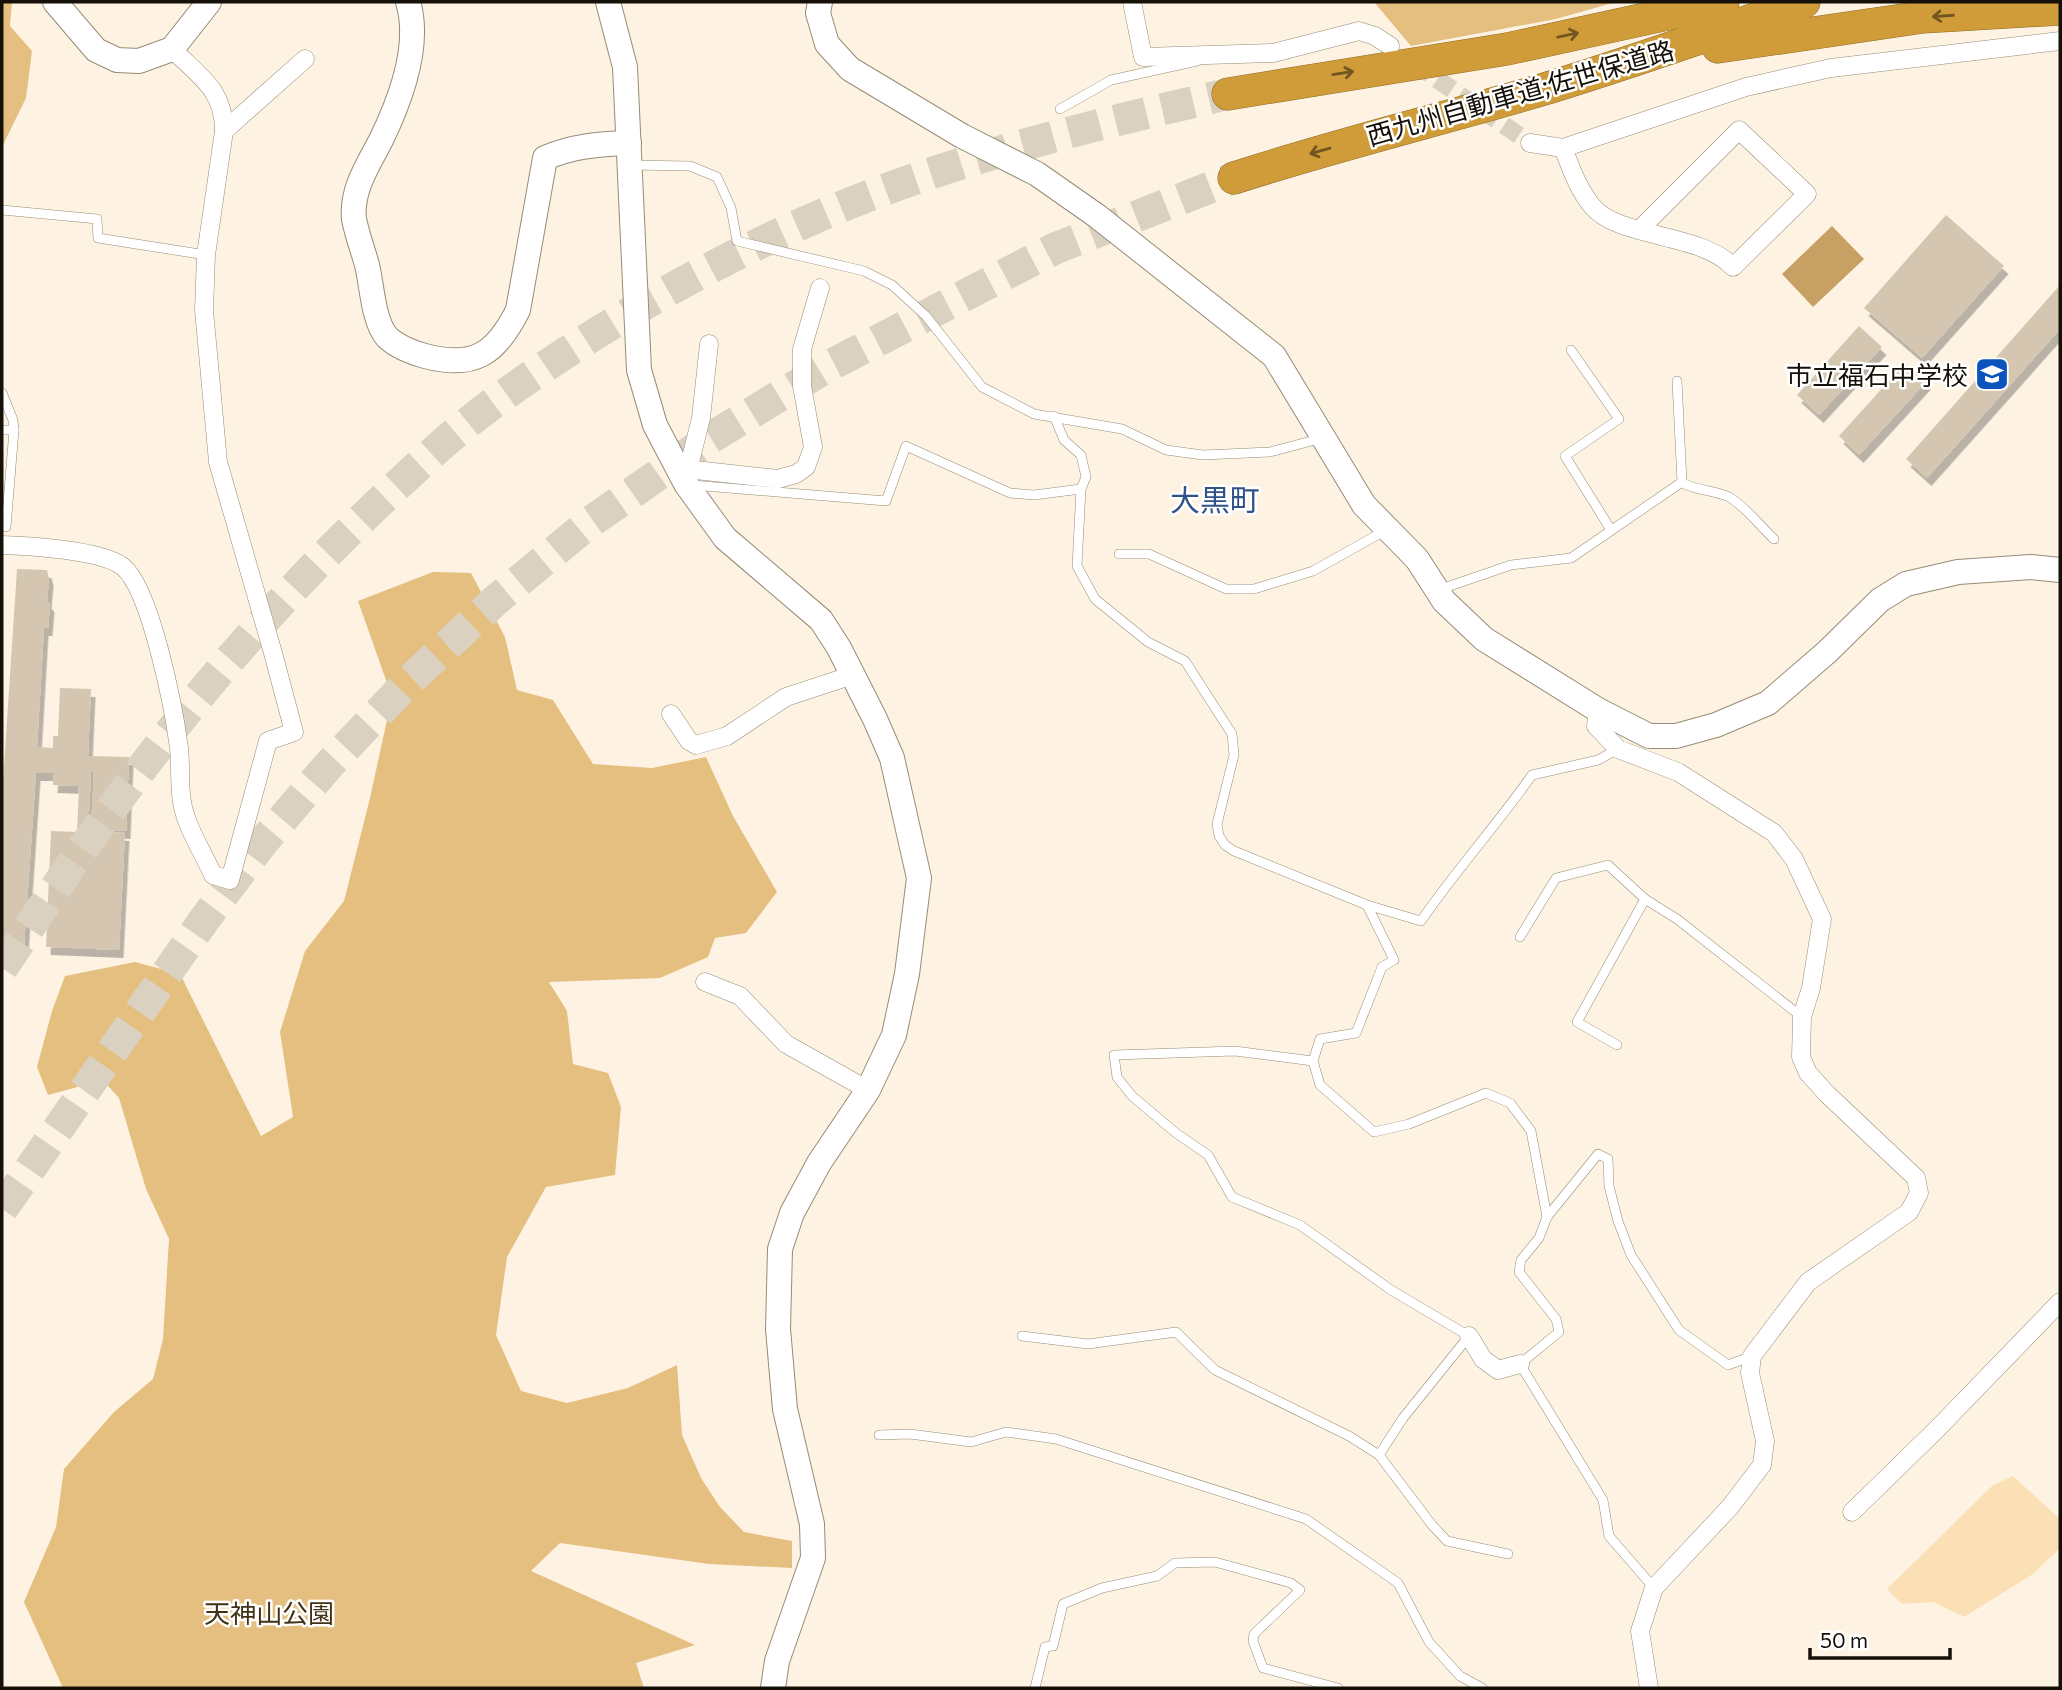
<svg xmlns="http://www.w3.org/2000/svg" width="2062" height="1690" font-family="Commissioner,'Noto Sans JP',sans-serif">
  <defs>
    <filter id="shadow"><feDropShadow dx="4.5" dy="8" stdDeviation="0" flood-color="#0004"/></filter>
  </defs>
  <rect width="100%" height="100%" fill="#fef3e2"/>
  <polygon fill="#fbe0b5" points="2013,1476 2060,1519 2060,1548 2033,1574 1964,1617 1933,1602 1902,1604 1887,1589 1992,1486"/>
  <g fill="#e4bf80">
    <polygon points="2,2 12,2 10,26 32,51 26,98 2,147"/>
    <polygon points="1374,2 1616,2 1556,19 1411,46"/>
    <polygon points="433,572 471,573 505,637 517,690 553,700 593,764 652,768 706,757 733,816 777,892 746,933 715,938 708,957 660,978 549,982 567,1011 573,1064 608,1073 621,1107 615,1175 546,1187 507,1257 496,1335 521,1391 567,1403 628,1388 677,1365 682,1435 701,1478 720,1507 744,1532 792,1541 792,1568 709,1564 560,1543 531,1571 695,1645 636,1663 644,1688 63,1688 24,1602 56,1527 64,1469 114,1412 153,1379 163,1339 169,1239 146,1189 119,1098 100,1077 74,1088 48,1095 37,1067 52,1011 65,976 135,962 180,974 261,1136 293,1117 280,1032 305,951 344,901 370,798 392,697 358,601"/>
  </g>
  <polygon fill="#c6a163" points="1832,226 1864,259 1813,307 1782,274"/>
  <g fill="#d4c6b1" filter="url(#shadow)">
    <polygon points="1946,215 2004,266 1922,358 1864,308"/>
    <polygon points="2060,285 2060,329 1927,478 1906,459"/>
    <polygon points="1859,326 1882,347 1819,415 1797,395"/>
    <polygon points="1905,363 1926,382 1859,455 1839,436"/>
    <polygon points="17,569 47,570 49,578 47,601 50,604 48,628 44,628 37,747 53,748 53,736 58,736 60,688 91,689 88,756 129,757 126,831 91,829 94,771 91,772 88,831 125,833 119,950 46,947 51,831 77,832 79,786 53,785 54,773 36,773 24,946 2,947 2,797"/>
  </g>
  <g fill="none" stroke-linecap="round" stroke-linejoin="round">
    <polyline stroke="#dbd1c1" stroke-width="18" stroke-dasharray="18 9" stroke-linecap="butt" points="1415,64 1530,143"/>
    <g stroke="#dbd1c1" stroke-width="32" stroke-dasharray="32 16" stroke-linecap="butt">
      <path d="M 2,968 C 34,921 65,872 99,826 C 184,708 280,595 386,496 C 420,464 454,432 492,404 C 593,330 702,267 817,217 C 948,160 1089,126 1228,94"/>
      <polyline points="2,1209 204,920 262,843 328,766 407,683 496,600 589,523 709,439 825,368 1056,248 1234,178"/>
    </g>
    <g stroke="#978b77" stroke-width="10">
      <g id="lane">
        <polyline points="1060,109 1111,80 1197,61"/>
        <polyline points="632,165 690,166 717,177 731,208 737,241 864,271 892,285 926,316 982,387 1034,414 1122,429 1166,450 1203,455 1270,452 1323,438"/>
        <polyline points="2,210 97,219 98,238 206,255"/>
        <polyline points="1571,350 1619,419 1565,456 1611,530"/>
        <polyline points="1677,381 1682,482"/>
        <polyline points="2,393 13,420 14,430"/>
        <path d="M 1054,416 L 1064,440 L 1081,455 L 1086,477 L 1081,489 L 1077,566 L 1095,599 L 1148,642 L 1185,661 L 1232,734 L 1234,755 L 1217,824 L 1219,836 L 1225,845 L 1234,851 L 1367,905 L 1421,921 C 1456,870 1497,825 1532,775 L 1598,760 L 1618,749"/>
        <polyline points="2,430 14,430 6,527"/>
        <polyline points="692,485 886,501 906,446 1010,493 1034,495 1081,489"/>
        <polyline points="1119,554 1149,554 1226,589 1254,589 1313,571 1386,530"/>
        <path d="M 1438,590 L 1511,565 L 1571,558 L 1682,482 C 1689,489 1717,491 1729,497 C 1745,506 1760,526 1774,539"/>
        <polyline points="1367,905 1394,960 1382,967 1356,1033 1320,1039 1313,1061 1320,1085 1374,1132 1409,1124 1486,1093 1510,1103 1531,1131 1547,1217"/>
        <polyline points="1520,937 1556,878 1608,865 1645,899 1677,919 1802,1017"/>
        <polyline points="1617,1045 1577,1022 1645,899"/>
        <polyline points="1313,1061 1235,1051 1114,1055 1117,1077 1132,1096 1176,1133 1208,1155 1232,1197 1300,1225 1391,1290 1469,1336 1403,1418 1379,1455"/>
        <polyline points="1022,1336 1088,1344 1176,1332 1215,1370 1349,1436 1379,1455 1432,1525 1447,1541 1508,1554"/>
        <polyline points="879,1435 910,1434 971,1442 1006,1432 1056,1439 1306,1519 1398,1583 1429,1642 1460,1676 1482,1688"/>
        <polyline points="1654,1588 1609,1536 1603,1500 1520,1364 1559,1332 1556,1319 1519,1272 1521,1260 1539,1238 1547,1217 1598,1154 1608,1159 1609,1186 1618,1221 1631,1255 1679,1330 1728,1365 1752,1356"/>
        <polyline points="1035,1688 1045,1647 1053,1646 1063,1604 1102,1588 1157,1576 1175,1563 1215,1562 1291,1583 1300,1590 1254,1634 1253,1641 1263,1668 1338,1688"/>
      </g>
    </g>
    <g stroke="#978b77" stroke-width="19">
      <g id="street">
        <polyline points="1132,2 1143,57 1273,53 1359,31 1375,36 1390,46"/>
        <polyline points="224,131 305,59"/>
        <polyline points="1530,143 1563,148 1746,87 1831,68 2060,41"/>
        <path d="M 1563,148 C 1571,168 1578,189 1592,206 C 1619,239 1700,232 1733,267 L 1807,194 L 1739,130 L 1640,229"/>
        <polyline points="677,468 778,479 796,474 806,467 813,447 802,386 802,349 820,288"/>
        <polyline points="677,468 691,458 701,418 709,344"/>
        <path d="M 2,545 C 30,546 100,550 122,566 C 151,588 174,710 179,748 C 181,766 179,784 182,802 C 186,827 203,852 213,875 L 230,880 L 268,741 L 294,732 L 273,653 L 218,462 L 204,310 L 206,255 L 224,131 C 224,89 199,76 172,49"/>
        <polyline points="1598,710 1596,726 1618,749 1678,772 1774,833 1794,859 1822,919 1811,988 1802,1017 1801,1057 1808,1073 1827,1094 1916,1178 1919,1193 1909,1212 1808,1282 1752,1356 1750,1373 1765,1441 1762,1465 1730,1507 1654,1588 1640,1631 1649,1688"/>
        <polyline points="671,714 689,741 696,745 727,736 786,697 853,675"/>
        <polyline points="705,982 740,996 786,1044 868,1090"/>
        <polyline points="1469,1336 1483,1359 1498,1370 1520,1364"/>
        <polyline points="1852,1512 1938,1428 2060,1302"/>
      </g>
    </g>
    <g stroke="#978b77" stroke-width="26">
      <g id="secondary">
        <polyline points="55,2 96,50 117,60 139,61 172,49 209,2"/>
        <path d="M 408,2 C 421,45 400,101 381,140 C 368,165 351,190 354,219 C 357,235 363,250 367,265 C 372,285 373,321 387,337 C 396,346 413,353 425,356 C 474,369 496,354 518,310 L 545,158 C 573,146 599,144 629,143"/>
        <polyline points="608,2 625,67 639,370 655,425 686,484 725,538 821,620 839,648 875,719 892,758 919,878 907,974 894,1035 868,1090 819,1163 792,1213 780,1249 778,1329 785,1409 812,1524 813,1558 777,1661 773,1688"/>
        <polyline points="820,2 818,13 827,44 850,69 962,136 1037,174 1097,216 1274,356 1364,505 1417,559 1444,601 1484,639 1598,710 1649,736 1676,736 1716,725 1768,703 1827,652 1880,600 1906,584 1958,572 2031,567 2060,570"/>
      </g>
    </g>
    <g stroke="#8f6b28" stroke-width="33">
      <g id="highway">
        <polyline points="1718,47 1923,17 2060,9"/>
        <polyline points="1228,94 1507,49 1723,2"/>
        <path d="M 1234,178 C 1336,145 1439,120 1541,90 C 1630,63 1717,32 1804,2"/>
      </g>
    </g>
    <use href="#lane" stroke="#fff" stroke-width="9"/>
    <use href="#street" stroke="#fff" stroke-width="18"/>
    <use href="#secondary" stroke="#fff" stroke-width="24"/>
    <use href="#highway" stroke="#d09c39" stroke-width="32"/>
  </g>
  <defs><path id="oneway-shaft" d="M-6 0H5M1.5-3L5.5 0L1.5 3" fill="none" stroke-width="1.6" stroke-linecap="round" stroke-linejoin="round" transform="scale(1.75)"/></defs>
  <g stroke="#725621">
    <use href="#oneway-shaft" transform="translate(1943 16) rotate(176)"/>
    <use href="#oneway-shaft" transform="translate(1568 35) rotate(-12)"/>
    <use href="#oneway-shaft" transform="translate(1343 73) rotate(-9)"/>
    <use href="#oneway-shaft" transform="translate(1320 151) rotate(164)"/>
  </g>
  <defs>
    <g id="school-square" transform="scale(1.75)"><rect x="-9" y="-9" width="18" height="18" rx="4" fill="#0b53bd" stroke="#fff"/><path d="M0-5L7-2L0 1L-7-2ZM-4 1L0 2.5L4 1V4Q0 6-4 4Z" fill="#fff"/></g>
  </defs>
  <g fill-rule="evenodd">
    <use href="#school-square" x="1992" y="374"/>
  </g>
  <g text-anchor="middle" dominant-baseline="central" stroke-width="5" stroke-linejoin="round" paint-order="stroke">
    <g font-size="26" fill="#151109" stroke="#fff">
      <text transform="translate(1520 92) rotate(-16)">西九州自動車道;佐世保道路</text>
    </g>
    <g font-size="26" fill="#151109" stroke="#fff" text-anchor="end">
      <text x="1968" y="374">市立福石中学校</text>
    </g>
    <g font-size="26" fill="#423215" stroke="#fff">
      <text x="269" y="1612">天神山公園</text>
    </g>
    <g font-size="30" fill="#305289" stroke="#fff">
      <text x="1215" y="498">大黒町</text>
    </g>
  </g>
  <rect width="2062" height="1690" fill="none" stroke="#151109" stroke-width="7"/>
  <path d="M1810 1648v10h140v-10" fill="none" stroke="#151109" stroke-width="3.5"/>
  <text x="1820" y="1648" font-size="21" fill="#151109" stroke="#ffffff" stroke-width="5" paint-order="stroke">50 m</text>
</svg>
